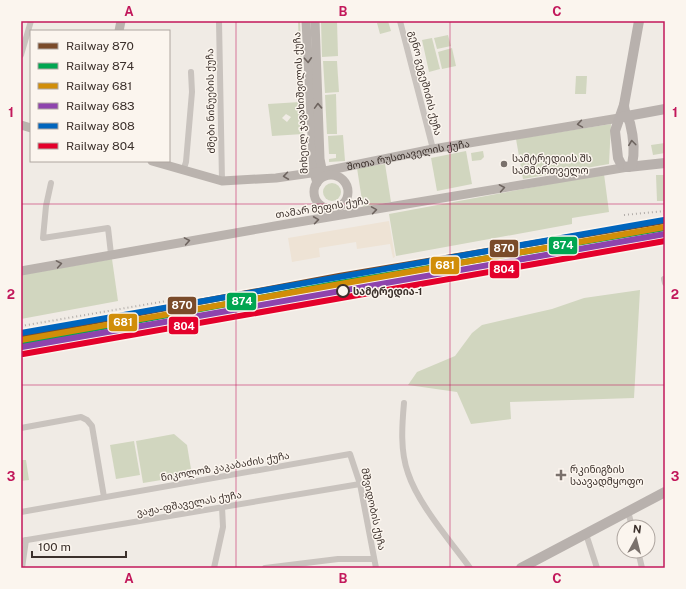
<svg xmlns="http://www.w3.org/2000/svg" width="686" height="589" font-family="'Public Sans','Noto Sans Georgian',sans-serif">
  <rect width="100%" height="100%" fill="#f0ebe5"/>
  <g fill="#d1d6bf">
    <polygon points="298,21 300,21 303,96 301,96"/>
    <polygon points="321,21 337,21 338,56 322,57"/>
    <polygon points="384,21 388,21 391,31 380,34 377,23"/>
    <polygon points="448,35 451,46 437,49 434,38"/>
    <polygon points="432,38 440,69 429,72 422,40"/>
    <polygon points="452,48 456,66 442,69 438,52"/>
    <polygon points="323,61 337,61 339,92 325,93"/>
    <polygon points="576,76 587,76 586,94 575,94"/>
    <polygon points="336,94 337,134 327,134 325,95"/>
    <polygon points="300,102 303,134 272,136 270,119 282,118 287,122 291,117 286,114 282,118 270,119 268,104"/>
    <polygon points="611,124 609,164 523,179 516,139"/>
    <polygon points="343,135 345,161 329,162 329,159 336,158 336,154 329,154 328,136"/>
    <polygon points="665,143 665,153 653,155 651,145"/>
    <polygon points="466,151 472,184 437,191 431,158"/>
    <polygon points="483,151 484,157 481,160 472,161 471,153"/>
    <polygon points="385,164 391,202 363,207 357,168"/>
    <polygon points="604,174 609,212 572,218 572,224 396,256 389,214"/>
    <polygon points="656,175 665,175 665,201 657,201"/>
    <circle cx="332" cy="192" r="9"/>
    <polygon points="112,259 118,301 21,319 21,275"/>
    <polygon points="640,290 634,398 510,402 511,419 471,424 457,392 408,385 417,372 455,356 472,333 482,325 552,309 584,298"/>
    <polygon points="174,434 187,445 192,475 143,483 136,441"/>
    <polygon points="134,441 140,475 116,479 110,445"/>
    <polygon points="21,460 26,460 29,480 21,481"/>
  </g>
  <polygon fill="#eee3d5" points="389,221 395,257 393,258 390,244 357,249 356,242 319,248 320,257 292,262 288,238"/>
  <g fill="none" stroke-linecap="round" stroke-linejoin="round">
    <g stroke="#c9c3be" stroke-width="6">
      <polyline points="219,21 222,181"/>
      <polyline points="400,21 433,149"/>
      <polyline points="21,55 31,21"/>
      <polyline points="183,171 186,162 192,92 191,72"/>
      <polyline points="51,183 46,206 43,238 108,228 111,254"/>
      <polyline points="664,279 665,283"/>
      <path d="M 404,403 C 402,425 400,451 408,473 C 418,504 451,542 470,568"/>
      <polyline points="21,428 81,417 87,420 92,426 104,497"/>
      <polyline points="628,511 632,527"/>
      <polyline points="21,512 350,454 360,484 376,568"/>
      <polyline points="586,534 597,568"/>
      <polyline points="21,541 360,484"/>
      <polyline points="638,551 642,568"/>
      <polyline points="22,568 26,540"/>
      <polyline points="214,568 223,527 222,507"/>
      <polyline points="265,568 338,559 374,559"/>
    </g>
    <g stroke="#bab3ae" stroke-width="9">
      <polyline points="306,21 314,173 317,183"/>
      <polyline points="315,21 320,159 322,169 325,171"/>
      <polyline points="119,31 121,21"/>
      <polyline points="21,125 31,128"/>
      <path id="s1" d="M 152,161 L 222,181 L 276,178 L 325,171 L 433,149 L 619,118"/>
      <circle cx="331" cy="192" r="17"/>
      <polyline points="21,271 275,226 628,167"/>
    </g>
    <g stroke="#b8b1ad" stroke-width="10">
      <polyline points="639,21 624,105 615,131 618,158 622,166 628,167 665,163"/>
      <path d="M 624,105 C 624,113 628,117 630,123 C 633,135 635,152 632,165 L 628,167"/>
      <polyline points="622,117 665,109"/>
      <polyline points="521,568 665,492"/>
    </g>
    <g stroke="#b1aca8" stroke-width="2" stroke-dasharray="1 3" stroke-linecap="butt">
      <polyline points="624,215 665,211"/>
      <polyline points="21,326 172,300"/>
      <polyline points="21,345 585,245 665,232"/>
    </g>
    <g stroke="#fbf5ee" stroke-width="9">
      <polyline id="rail-1" points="21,335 339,276 665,221"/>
    </g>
    <g stroke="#fbf5ee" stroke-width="9">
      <polyline id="rail-2" points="22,342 340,283 665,228"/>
    </g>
    <g stroke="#fbf5ee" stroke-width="9">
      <polyline id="rail-3" points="21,340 665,227"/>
    </g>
    <g stroke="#fbf5ee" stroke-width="9">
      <polyline id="rail-4" points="22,347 665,234"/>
    </g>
    <g stroke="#fbf5ee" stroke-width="9">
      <polyline id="rail-5" points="21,333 664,220"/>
    </g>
    <g stroke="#fbf5ee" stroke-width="9">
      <polyline id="rail-6" points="23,354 665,241"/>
    </g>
    <use href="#rail-1" stroke="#7a4b2a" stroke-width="6"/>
    <use href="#rail-2" stroke="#00a651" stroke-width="6"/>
    <use href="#rail-3" stroke="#d18e09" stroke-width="6"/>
    <use href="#rail-4" stroke="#8e44ad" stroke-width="6"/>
    <use href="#rail-5" stroke="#0065bd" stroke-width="6"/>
    <use href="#rail-6" stroke="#e4002b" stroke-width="6"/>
  </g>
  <defs><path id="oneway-chevron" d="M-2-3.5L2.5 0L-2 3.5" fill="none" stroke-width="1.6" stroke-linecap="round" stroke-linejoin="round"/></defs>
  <g stroke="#6e645f">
    <use href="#oneway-chevron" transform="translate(308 60) rotate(87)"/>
    <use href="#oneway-chevron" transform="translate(318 106) rotate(-92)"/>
    <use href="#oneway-chevron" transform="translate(580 124) rotate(171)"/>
    <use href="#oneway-chevron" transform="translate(286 176) rotate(172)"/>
    <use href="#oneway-chevron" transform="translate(502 188) rotate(-10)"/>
    <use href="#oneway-chevron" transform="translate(374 210) rotate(-9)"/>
    <use href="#oneway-chevron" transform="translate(316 220) rotate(-8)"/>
    <use href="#oneway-chevron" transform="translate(187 241) rotate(-10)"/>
    <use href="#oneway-chevron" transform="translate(59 264) rotate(-10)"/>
  </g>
  <use stroke="#6d645f" href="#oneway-chevron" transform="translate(632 143) rotate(-97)"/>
  <path fill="none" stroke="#c2185b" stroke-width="1" stroke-opacity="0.55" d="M 236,21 L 236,568M 450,21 L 450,568M 21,204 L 665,204M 21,385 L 665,385"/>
  <g fill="#7a716c" stroke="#fbf5ee" stroke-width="1.5">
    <circle cx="504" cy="164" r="4"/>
    <path d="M559 469h4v4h4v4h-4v4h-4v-4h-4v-4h4z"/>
  </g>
  <circle fill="#fbf5ee" stroke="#3b302b" stroke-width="2" cx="343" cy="291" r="6"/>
  <g text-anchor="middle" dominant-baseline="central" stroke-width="3" stroke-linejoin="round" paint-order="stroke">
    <g font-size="10" fill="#3b302b" stroke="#fbf5ee">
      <text transform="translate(426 83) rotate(76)">გენო გეგეშიძის ქუჩა</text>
      <text transform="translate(210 101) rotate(-91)">ძმები ნინუების ქუჩა</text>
      <text transform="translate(300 103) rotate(-93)">მიხეილ ჯავახიშვილის ქუჩა</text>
      <text stroke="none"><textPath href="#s1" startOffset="261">შოთა რუსთაველის ქუჩა</textPath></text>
      <text transform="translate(322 207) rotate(-9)">თამარ მეფის ქუჩა</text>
      <text transform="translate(225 466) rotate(-10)">ნიკოლოზ კაკაბაძის ქუჩა</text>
      <text transform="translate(189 503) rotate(-10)">ვაჟა-ფშაველას ქუჩა</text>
      <text transform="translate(374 509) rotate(78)">მშვიდობის ქუჩა</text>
    </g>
    <g font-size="10" fill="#3b302b" stroke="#fbf5ee" text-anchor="start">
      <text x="512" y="158">სამტრედიის შს<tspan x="512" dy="12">სამმართველო</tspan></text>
      <text x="570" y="469">რკინიგზის<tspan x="570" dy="12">საავადმყოფო</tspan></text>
    </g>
    <g font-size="10" font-weight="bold" fill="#3b302b" stroke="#fbf5ee" text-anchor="start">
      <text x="353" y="291">სამტრედია-1</text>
    </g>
  </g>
  <g stroke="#fbf5ee" stroke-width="1.5">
    <rect x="548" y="236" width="30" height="19" rx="4" fill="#00a651"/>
    <rect x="489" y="239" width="30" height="19" rx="4" fill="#7a4b2a"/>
    <rect x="430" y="256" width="30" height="19" rx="4" fill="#d18e09"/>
    <rect x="489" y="260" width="31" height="19" rx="4" fill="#e4002b"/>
    <rect x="226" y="292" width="31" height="19" rx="4" fill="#00a651"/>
    <rect x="167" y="296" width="30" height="19" rx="4" fill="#7a4b2a"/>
    <rect x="108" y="313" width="30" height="19" rx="4" fill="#d18e09"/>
    <rect x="168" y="316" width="31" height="19" rx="4" fill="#e4002b"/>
  </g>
  <g font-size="11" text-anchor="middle" font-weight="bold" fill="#fff">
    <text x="563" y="249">874</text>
    <text x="504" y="252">870</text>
    <text x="445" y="269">681</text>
    <text x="504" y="273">804</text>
    <text x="242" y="305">874</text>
    <text x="182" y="309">870</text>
    <text x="123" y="326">681</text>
    <text x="184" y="330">804</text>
  </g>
  <rect width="686" height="589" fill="none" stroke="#fbf5ee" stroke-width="44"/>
  <rect x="30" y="30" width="140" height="132" fill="#fbf5ee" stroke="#aea6a0"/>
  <rect x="38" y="43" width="20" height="6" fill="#7a4b2a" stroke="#aea6a0"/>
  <text x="66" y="50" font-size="12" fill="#3b302b">Railway 870</text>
  <rect x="38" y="63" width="20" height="6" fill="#00a651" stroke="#aea6a0"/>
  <text x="66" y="70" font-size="12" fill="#3b302b">Railway 874</text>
  <rect x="38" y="83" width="20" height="6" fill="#d18e09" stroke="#aea6a0"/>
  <text x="66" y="90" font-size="12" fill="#3b302b">Railway 681</text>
  <rect x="38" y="103" width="20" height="6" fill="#8e44ad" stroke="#aea6a0"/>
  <text x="66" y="110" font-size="12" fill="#3b302b">Railway 683</text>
  <rect x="38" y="123" width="20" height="6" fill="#0065bd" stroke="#aea6a0"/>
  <text x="66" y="130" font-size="12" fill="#3b302b">Railway 808</text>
  <rect x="38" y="143" width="20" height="6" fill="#e4002b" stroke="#aea6a0"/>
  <text x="66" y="150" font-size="12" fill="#3b302b">Railway 804</text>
  <g transform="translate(636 539) rotate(7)"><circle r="19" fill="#fbf5ee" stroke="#aea6a0"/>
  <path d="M0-3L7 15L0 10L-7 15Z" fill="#7a716c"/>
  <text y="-6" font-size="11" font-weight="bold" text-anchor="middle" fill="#3b302b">N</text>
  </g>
  <path d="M32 551v6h94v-6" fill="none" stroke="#3b302b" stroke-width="2"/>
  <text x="38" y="551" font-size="12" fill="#3b302b" stroke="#fbf5ee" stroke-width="3" paint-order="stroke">100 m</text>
  <rect x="22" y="22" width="642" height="545" fill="none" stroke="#c2185b" stroke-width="1.5"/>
  <g font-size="13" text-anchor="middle" font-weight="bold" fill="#c2185b">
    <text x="129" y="16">A</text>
    <text x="343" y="16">B</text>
    <text x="557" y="16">C</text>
    <text x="11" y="117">1</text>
    <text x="675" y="117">1</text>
    <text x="11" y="299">2</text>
    <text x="675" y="299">2</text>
    <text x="11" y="481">3</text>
    <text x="675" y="481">3</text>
    <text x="129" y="583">A</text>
    <text x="343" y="583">B</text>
    <text x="557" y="583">C</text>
  </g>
</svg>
